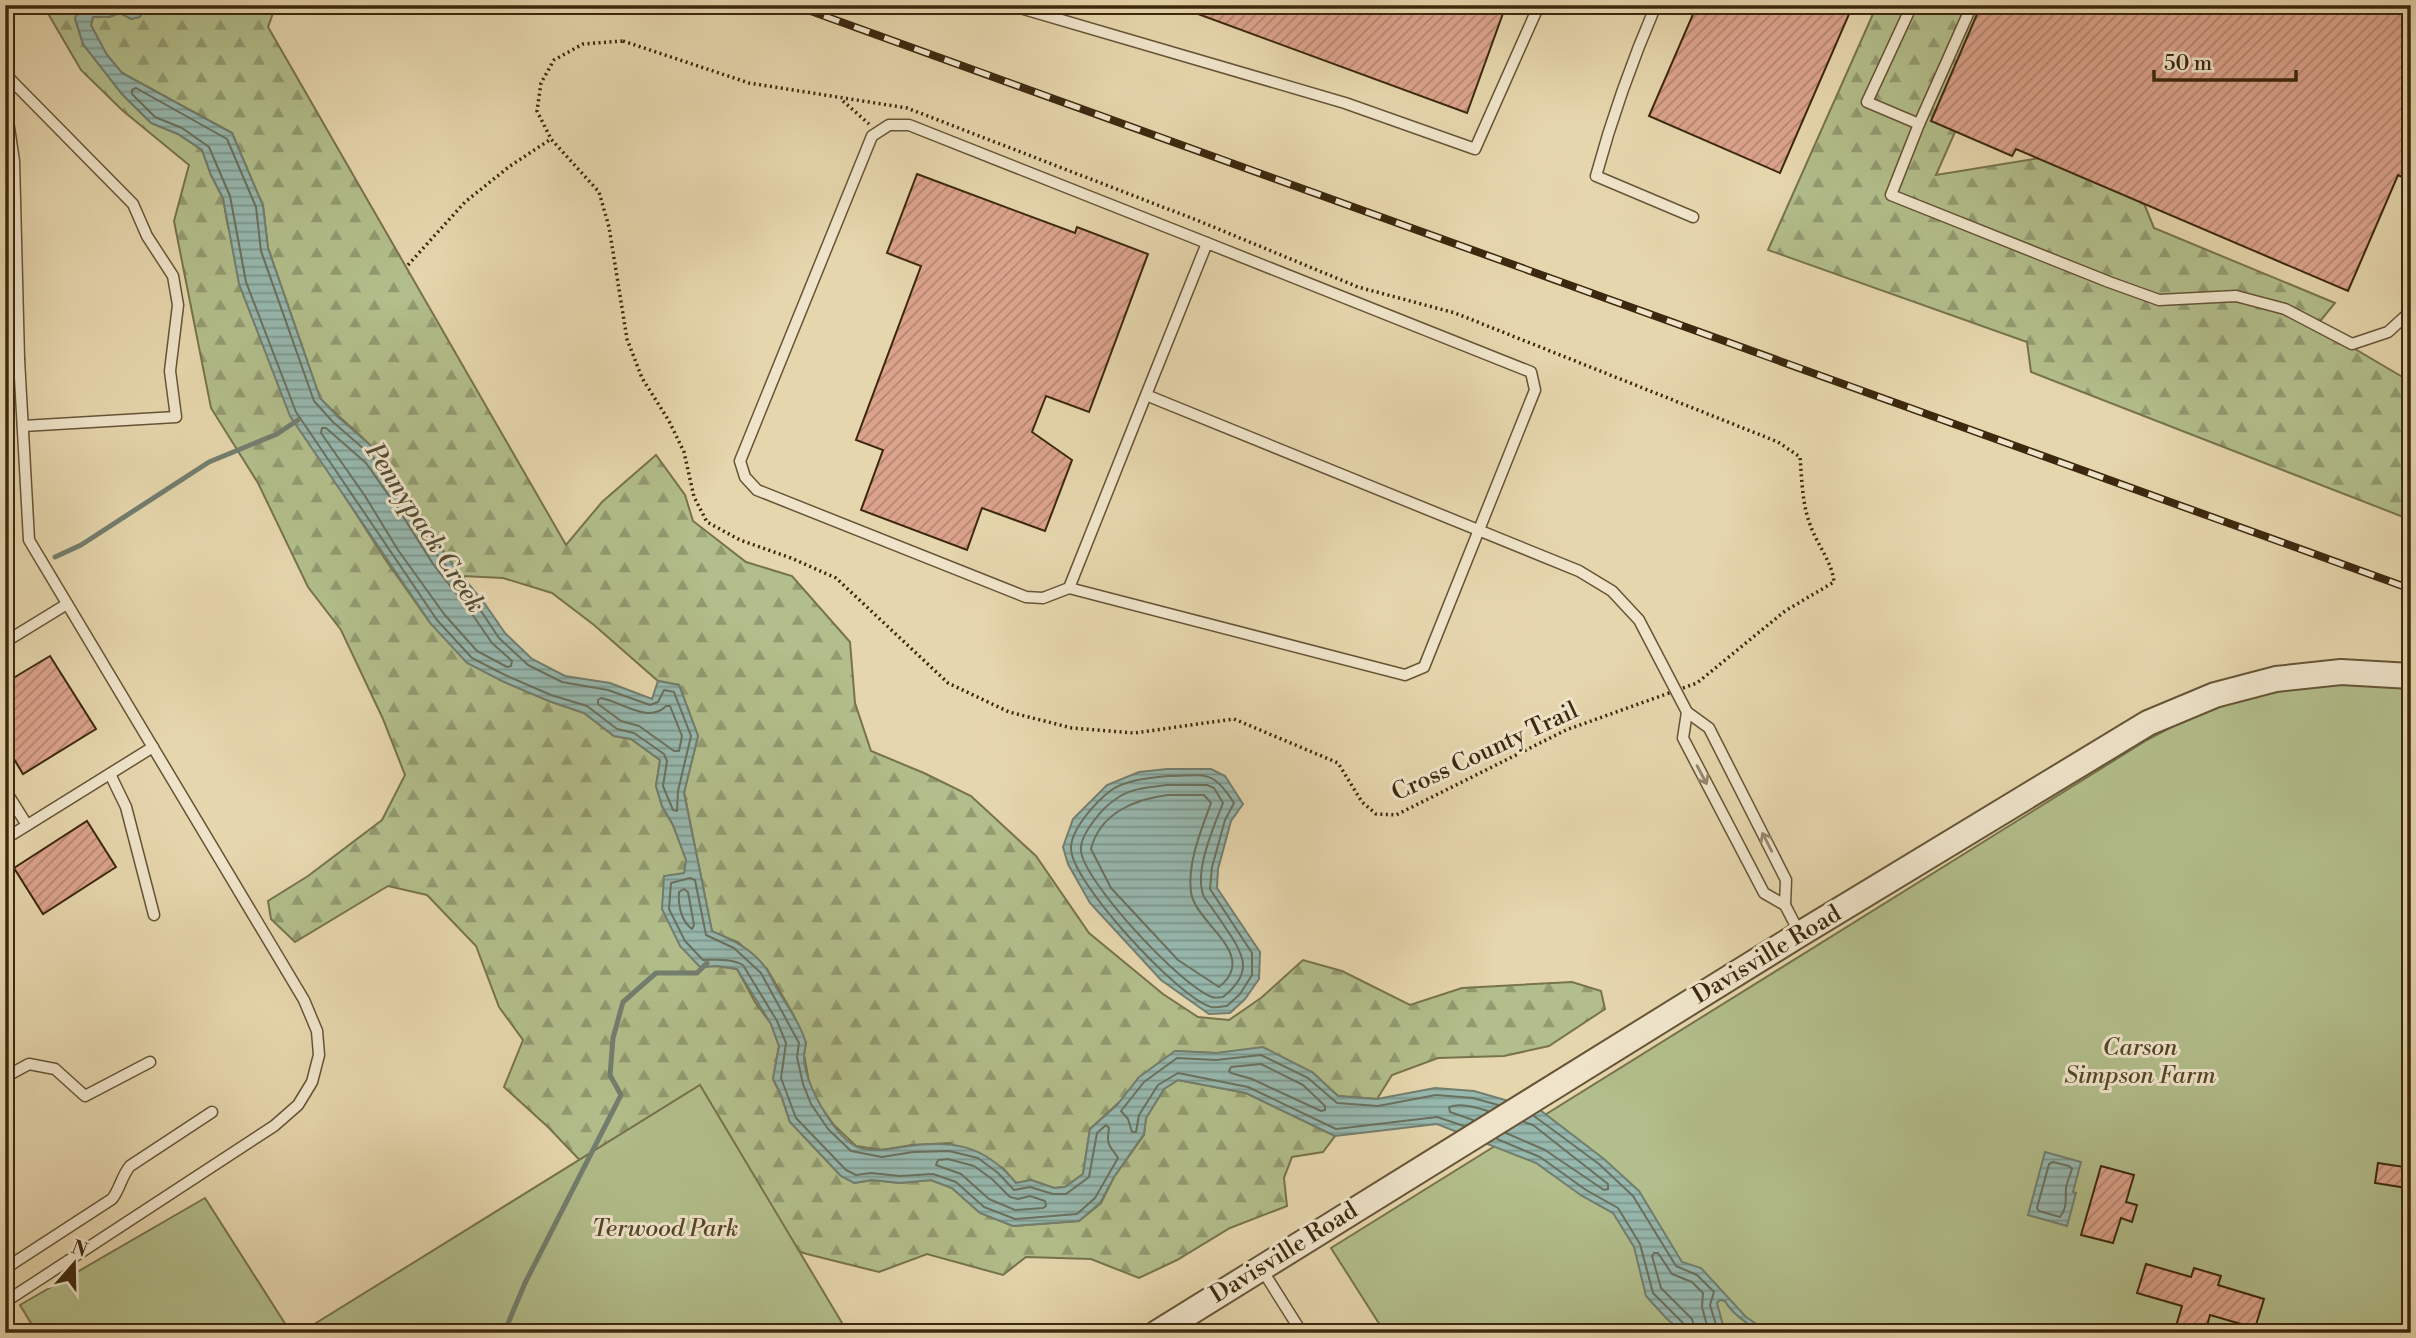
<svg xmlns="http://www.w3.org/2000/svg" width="2416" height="1338" font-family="'Libre Bodoni',serif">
  <defs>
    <pattern id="forest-firs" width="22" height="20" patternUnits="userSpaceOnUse" patternTransform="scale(1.75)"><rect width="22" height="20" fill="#b2be8b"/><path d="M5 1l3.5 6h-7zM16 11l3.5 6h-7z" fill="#929a70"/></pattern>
    <pattern id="water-rules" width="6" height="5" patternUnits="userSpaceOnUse" patternTransform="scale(1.75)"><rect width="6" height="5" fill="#97b8af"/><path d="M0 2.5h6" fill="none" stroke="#7c968d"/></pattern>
    <pattern id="building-hatch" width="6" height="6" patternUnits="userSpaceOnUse" patternTransform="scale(1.75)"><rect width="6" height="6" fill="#dca38c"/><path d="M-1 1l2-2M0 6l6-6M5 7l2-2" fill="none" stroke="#b48571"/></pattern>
  </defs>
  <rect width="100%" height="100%" fill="#e6d6ad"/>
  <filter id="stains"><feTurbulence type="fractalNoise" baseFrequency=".00286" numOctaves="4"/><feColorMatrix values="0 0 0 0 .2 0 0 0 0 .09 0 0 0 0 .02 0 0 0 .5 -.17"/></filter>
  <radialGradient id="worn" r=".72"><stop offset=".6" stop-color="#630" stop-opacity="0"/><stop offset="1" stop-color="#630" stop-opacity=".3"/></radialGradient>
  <g fill="url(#forest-firs)" stroke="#77734c" stroke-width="2">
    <polygon points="43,5 83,5 75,19 83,44 122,94 151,123 178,134 202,150 211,175 223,198 228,227 324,464 385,559 431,624 502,681 549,701 584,713 614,736 631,739 660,760 656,786 662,806 673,825 686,859 685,873 700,967 717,966 737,969 755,1002 771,1024 779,1046 773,1079 781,1095 790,1122 841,1176 855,1183 872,1180 900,1183 931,1180 952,1188 980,1213 1013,1226 1079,1221 1101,1203 1114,1177 1144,1135 1146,1118 1164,1089 1178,1080 1246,1093 1335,1136 1323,1152 1292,1157 1284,1178 1287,1206 1230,1228 1177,1260 1139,1278 1091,1259 1026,1257 1003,1275 927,1254 879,1272 807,1254 618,1200 548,1127 504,1087 523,1040 499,1007 476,946 427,895 388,886 295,942 271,919 268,901 308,876 382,820 405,775 383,719 341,630 308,587 258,483 211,408 174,221 189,165 122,110 81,70"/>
    <path d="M 145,5 L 276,5 L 268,27 L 566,545 L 602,502 L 656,455 L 685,495 L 693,521 L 746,562 L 792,576 L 850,642 L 855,703 L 871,751 L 924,773 L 971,796 L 1036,856 L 1089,933 L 1163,994 L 1198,1017 L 1229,1020 L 1261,998 L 1303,960 L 1342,971 L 1410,1005 L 1462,988 L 1572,982 L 1601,991 L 1605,1009 L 1549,1046 L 1504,1056 L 1438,1058 L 1392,1075 L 1377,1099 L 1338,1096 L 1312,1072 L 1216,1053 L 1175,1051 L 1090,1129 L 1083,1174 L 1065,1187 L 1054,1188 L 1031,1180 L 1016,1183 L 1003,1168 L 949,1143 L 912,1145 L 882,1150 L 856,1146 L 834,1125 L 817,1101 L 809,1082 L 804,1055 L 806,1043 L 793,1014 L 767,969 L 738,942 L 712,932 L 684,792 L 698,736 L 679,685 L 658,681 L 594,625 L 552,593 L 503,578 L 462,576 C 431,538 410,493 379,455 C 363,435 338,418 320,398 L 268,248 L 263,206 L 232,133 L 122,73 L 107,55 L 97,39 L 91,25 L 93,17 L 109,17 L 121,12 L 131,19 L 140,17 Z"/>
    <polygon points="1877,5 2011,5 1936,175 2120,145 2154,228 2335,303 2316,326 2411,382 2411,520 2031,372 2027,342 1768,250"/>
  </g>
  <g fill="#b2be8b" stroke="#77734c" stroke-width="2">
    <polygon points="2366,683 2411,685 2411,1333 1385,1333 1331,1248 2147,740 2201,711 2263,690"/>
    <polygon points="700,1085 848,1333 300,1333"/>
    <polygon points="205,1198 291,1333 37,1333 20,1305"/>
  </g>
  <g fill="url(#water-rules)" stroke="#737e6f" stroke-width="2">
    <path d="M 83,5 L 145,5 L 140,17 L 131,19 L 120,13 L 109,17 L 93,17 L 91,25 L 107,55 L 122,73 L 232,133 L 263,206 L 268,248 L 320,398 L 338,417 L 378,452 L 412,501 L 445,555 L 485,604 L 505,633 L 532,659 L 565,676 L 610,683 L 652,699 L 658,681 L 679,685 L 698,736 L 684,793 L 712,931 C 733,940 754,950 767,970 C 772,978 775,986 780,994 C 789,1008 800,1024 805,1040 C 807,1046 804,1050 804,1056 C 804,1082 832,1133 855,1146 C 868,1153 888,1149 902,1147 C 951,1139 984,1144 1016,1183 L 1031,1180 L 1054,1188 L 1065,1187 L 1083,1174 L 1090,1129 L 1117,1105 L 1139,1077 L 1175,1051 L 1216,1053 L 1263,1047 L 1312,1072 L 1338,1096 L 1377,1099 L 1435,1088 L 1474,1091 L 1540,1110 L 1604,1159 L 1639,1191 L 1682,1262 L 1701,1268 L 1746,1317 L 1770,1333 L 1758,1333 L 1757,1329 C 1745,1323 1731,1312 1725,1301 L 1720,1300 L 1717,1303 L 1723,1325 L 1731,1333 L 1683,1333 L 1666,1318 L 1646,1296 L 1634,1247 L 1613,1213 L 1582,1196 L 1536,1163 L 1437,1124 L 1335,1136 L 1246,1093 L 1178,1080 L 1164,1089 L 1146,1118 L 1144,1134 L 1114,1177 L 1100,1203 L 1079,1221 L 1013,1226 L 980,1213 L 952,1188 L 931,1180 L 900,1183 L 872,1180 L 854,1183 L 841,1176 L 790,1122 L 781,1095 L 773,1079 L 779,1046 L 771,1024 L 737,969 L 717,966 L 700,967 L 680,946 L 662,909 L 664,876 L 684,873 L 686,860 L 673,825 L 662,806 L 656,786 L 660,760 L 631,739 L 614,736 L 584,713 L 549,701 L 502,681 L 467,663 L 431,624 L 290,416 L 239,284 L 223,198 L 211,175 L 202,150 L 178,134 L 151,123 L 122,94 L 83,44 L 75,18 Z"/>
    <polygon points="1167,769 1211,769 1225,776 1243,804 1231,821 1218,869 1217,888 1260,952 1259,979 1245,999 1230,1013 1209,1014 1161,980 1090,903 1068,864 1063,847 1073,819 1107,785 1139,772"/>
    <polygon points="2045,1152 2081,1162 2073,1192 2076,1193 2067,1226 2028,1215"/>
  </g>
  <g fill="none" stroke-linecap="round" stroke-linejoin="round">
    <g stroke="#6a705e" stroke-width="2">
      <polygon points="136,88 227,139 256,207 261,251 314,401 333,422 373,457 406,505 440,559 479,608 499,638 528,665 562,682 608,690 650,705 658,702 664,690 674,692 691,736 678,791 677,811 673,810 663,786 667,761 664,754 634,733 617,729 587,706 551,695 505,675 472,658 437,620 296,412 246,282 230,196 209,147 182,128 155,117 132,94 132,90"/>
      <polygon points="322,428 326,428 366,463 399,510 433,564 472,614 492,643 512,661 511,666 507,667 477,651 444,614 398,550 365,496 321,433"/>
      <path d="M 601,698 C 622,702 649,724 666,706 L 670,706 L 682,736 L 679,751 L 674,751 L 639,726 L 621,721 L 598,704 L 598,700 Z"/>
      <path d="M 1167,776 C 1205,776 1212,768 1234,803 L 1225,820 L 1212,867 L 1210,889 L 1252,953 L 1252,975 L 1240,994 L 1227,1006 C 1222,1006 1215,1008 1211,1007 C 1179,998 1070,881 1071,848 C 1071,829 1096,802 1110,791 C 1126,780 1148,778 1167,776 Z"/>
      <path d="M 1167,785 L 1207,785 L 1214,788 L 1223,803 C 1214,826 1193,873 1204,897 C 1212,908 1220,919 1227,930 C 1246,957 1252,974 1223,997 C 1221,997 1214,998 1212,997 C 1182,987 1084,882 1081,851 C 1079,835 1103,807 1116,799 C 1130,788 1151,787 1167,785 Z"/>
      <path d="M 1168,795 L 1204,795 L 1211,803 C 1202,828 1187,863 1191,892 C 1195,924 1260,954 1219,987 L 1178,960 L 1111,888 L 1091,849 C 1100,813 1135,799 1168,795 Z"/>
      <path d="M 690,878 L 695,880 L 706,935 L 734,948 L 761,973 L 799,1043 L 797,1057 L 803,1084 L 811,1104 L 828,1129 L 851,1151 L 882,1157 L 913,1152 L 949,1151 L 978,1158 L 998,1173 L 1014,1190 L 1030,1187 L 1053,1194 L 1066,1194 L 1089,1177 L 1097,1133 L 1106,1125 L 1109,1128 C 1106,1147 1110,1145 1118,1158 L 1095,1198 L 1077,1214 L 1015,1219 L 984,1207 L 956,1182 L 933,1174 L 900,1176 L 871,1173 L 856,1175 L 846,1170 L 796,1118 L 781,1078 L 786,1043 L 777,1021 L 743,965 C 731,958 716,960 703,960 L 685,941 L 669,909 L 671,883 Z"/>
      <path d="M 684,889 L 688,892 L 694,925 L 692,929 C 681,921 678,905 679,892 Z"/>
      <polygon points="1261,1064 1303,1085 1325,1106 1325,1110 1321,1111 1252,1079 1231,1073 1229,1071 1231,1067"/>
      <polyline points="1534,1116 1599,1164 1633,1196 1676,1266 1697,1275 1714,1292 1710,1305 1717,1328 1721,1333"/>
      <path d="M 1473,1120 L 1450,1112 L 1449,1107 C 1461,1103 1475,1107 1488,1111"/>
      <polyline points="1464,1126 1437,1117 1336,1129 1248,1087 1178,1073 1158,1085 1139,1115 1136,1132 1132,1132 1128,1119 1121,1111 1144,1082 1177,1058 1216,1060 1261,1055 1308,1078 1337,1103 1378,1106 1436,1095 1473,1098 1498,1105"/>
      <polyline points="1506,1133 1545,1150 1604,1190 1608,1189 1608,1184 1533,1125 1524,1122"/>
      <polyline points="1497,1139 1540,1157 1586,1190 1618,1208 1640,1244 1653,1293 1685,1325 1687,1333"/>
      <polygon points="948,1159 974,1166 992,1179 1010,1197 1018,1199 1030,1196 1045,1201 1046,1206 1043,1208 1015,1210 989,1199 961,1174 936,1165 938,1160"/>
      <path d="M 2053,1162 L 2069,1166 L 2072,1169 C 2070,1175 2067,1182 2066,1188 C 2065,1199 2068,1207 2060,1217 L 2039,1211 L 2037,1208 L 2049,1164 Z"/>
      <polyline points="1696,1333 1692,1319 1661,1288 1652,1256 1654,1253 1658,1253 1672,1274 1692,1282 1703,1293 1702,1307 1709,1333"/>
    </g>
    <g stroke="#737e6f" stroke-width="5">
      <polyline points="55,557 81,545 209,462 277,434 298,420"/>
      <polyline points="504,1333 525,1283 621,1095 610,1075 613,1038 623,1002 656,973 697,973 707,963"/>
    </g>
  </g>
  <g fill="url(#building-hatch)" stroke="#3c280e" stroke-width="2">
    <polygon points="1179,5 1506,5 1467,113 1179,7"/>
    <polygon points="1697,5 1853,5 1780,173 1649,116"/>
    <polygon points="1981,5 2411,5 2411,181 2398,175 2348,291 2016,149 2012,156 1931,121"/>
    <polygon points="917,174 1075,233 1077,227 1148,254 1089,412 1046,396 1032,432 1072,460 1045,531 982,508 967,550 861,510 883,450 856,440 921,266 887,253"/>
    <polygon points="50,656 96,729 23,774 5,744 5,683"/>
    <polygon points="87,821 116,867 43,914 14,868"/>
    <polygon points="2378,1163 2411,1168 2407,1188 2375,1183"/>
    <polygon points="2101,1166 2134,1175 2126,1202 2137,1205 2132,1222 2121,1218 2113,1243 2081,1235"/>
    <polygon points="2146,1264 2191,1277 2194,1268 2221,1276 2218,1285 2264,1299 2255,1328 2210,1315 2205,1333 2174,1333 2182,1306 2137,1293"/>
  </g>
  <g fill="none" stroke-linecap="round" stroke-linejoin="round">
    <g stroke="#665436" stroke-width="13">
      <g id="service">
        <polyline points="1010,5 1345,103 1475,149 1539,5"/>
        <path d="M 1656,5 C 1632,61 1612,117 1596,176 L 1693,217"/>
        <polyline points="1912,5 1867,102 1919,124"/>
        <polyline points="1972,5 1919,124 1891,195 2109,282 2159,300 2236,296 2285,309 2352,344 2388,332 2411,311"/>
        <polyline points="5,74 133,204 147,236 173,276 178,305 170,371 176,417 23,426"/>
        <polyline points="5,101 14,161 19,359 29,540 304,1000 317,1031 319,1055 312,1082 298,1105 274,1126 5,1302"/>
        <polyline points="5,360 19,359"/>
        <polyline points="1146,395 1207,243 1531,372 1535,390 1424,667 1405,675 1069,588 1146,395 1579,571 1612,591 1639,620 1687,712 1709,728 1786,880 1785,905 1800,934"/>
        <polyline points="1069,588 1043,598 1026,597 757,490 745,477 740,461 872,136 889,125 909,125 1207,243"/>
        <polyline points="5,642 67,604"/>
        <polyline points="1687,712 1683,738 1764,893 1785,905"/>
        <polyline points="110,774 126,807 154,915"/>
        <polyline points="5,790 27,825"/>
        <polyline points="5,839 153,747"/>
        <polyline points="5,1077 29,1064 55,1069 85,1096 150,1062"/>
        <polyline points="5,1254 12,1264 5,1269"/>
        <path d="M 12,1264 L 112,1199 C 120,1189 121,1177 130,1166 L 212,1112"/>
        <polyline points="1261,1268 1302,1333"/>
      </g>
    </g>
    <g stroke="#665436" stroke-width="28">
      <polyline id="tertiary" points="1157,1333 1800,934 2148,723 2215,695 2276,679 2341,672 2411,676"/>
    </g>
    <g stroke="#3c280e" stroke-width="3.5" stroke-dasharray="2 3.5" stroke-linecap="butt">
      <path d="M 623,41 L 749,83 L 907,108 L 1199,221 L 1358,287 L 1455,313 L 1778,442 L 1800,457 C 1802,480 1802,505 1811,527 C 1818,546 1832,562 1834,582 L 1785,611 L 1697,683 L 1566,730 L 1396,815 L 1376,814 L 1362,802 L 1338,763 L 1234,719 L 1134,733 L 1072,728 L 1009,712 L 948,683 L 836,578 L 791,558 L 740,540 L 707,522 L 694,497 L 684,452 L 669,421 L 642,378 L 627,339 L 609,227 L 599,192 L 551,139 L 537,111 L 541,83 L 554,60 L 583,44 Z"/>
      <polyline points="843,101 869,124"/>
      <polyline points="408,265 465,202 510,166 551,139"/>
    </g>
    <use href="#service" stroke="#efe4ca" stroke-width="10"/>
    <use href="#tertiary" stroke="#efe4ca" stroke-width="24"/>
    <g stroke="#3c280e" stroke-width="8">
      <polyline id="rail" points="794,5 2411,589"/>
    </g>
    <use href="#rail" stroke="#efe4ca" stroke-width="5" stroke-dasharray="16" stroke-linecap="butt"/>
  </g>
  <defs><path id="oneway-shaft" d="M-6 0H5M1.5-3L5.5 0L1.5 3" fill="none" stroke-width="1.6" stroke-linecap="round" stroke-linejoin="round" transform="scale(1.75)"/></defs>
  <g stroke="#96866c">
    <use href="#oneway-shaft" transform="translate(1702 775) rotate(62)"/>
    <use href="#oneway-shaft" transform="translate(1767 842) rotate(-117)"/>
  </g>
  <g text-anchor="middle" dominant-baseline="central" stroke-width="6" stroke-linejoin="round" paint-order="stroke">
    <g font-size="24" fill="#3c280e" stroke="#efe4ca">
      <text transform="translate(1485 752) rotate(-25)">Cross County Trail</text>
      <text transform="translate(1767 955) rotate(-31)">Davisville Road</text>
      <text transform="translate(1284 1253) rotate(-32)">Davisville Road</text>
    </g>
    <g font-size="24" font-style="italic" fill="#544627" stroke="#efe4ca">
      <text x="2140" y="1048">Carson<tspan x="2140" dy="28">Simpson Farm</tspan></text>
      <text x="665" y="1229">Terwood Park</text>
    </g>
    <g font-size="26" font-style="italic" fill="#534c36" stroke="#efe4ca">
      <text transform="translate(425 528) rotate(57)">Pennypack Creek</text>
    </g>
  </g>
  <rect width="2416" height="1338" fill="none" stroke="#e6d6ad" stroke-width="28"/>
  <rect x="7" y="7" width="2402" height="1324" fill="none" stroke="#3c280e" stroke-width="3.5"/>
  <rect x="14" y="14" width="2388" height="1310" fill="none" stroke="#3c280e" stroke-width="2"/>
  <g transform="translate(74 1264) rotate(20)" stroke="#efe4ca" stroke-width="5" paint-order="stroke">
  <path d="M0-5L12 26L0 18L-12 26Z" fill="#3c280e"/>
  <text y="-10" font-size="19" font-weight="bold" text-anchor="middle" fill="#3c280e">N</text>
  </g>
  <path d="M2154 70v10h142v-10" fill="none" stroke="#3c280e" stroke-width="3.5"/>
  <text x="2164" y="70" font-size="21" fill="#3c280e" stroke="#efe4ca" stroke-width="5" paint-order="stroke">50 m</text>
  <rect width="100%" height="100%" filter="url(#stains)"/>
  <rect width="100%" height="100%" fill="url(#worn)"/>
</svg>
